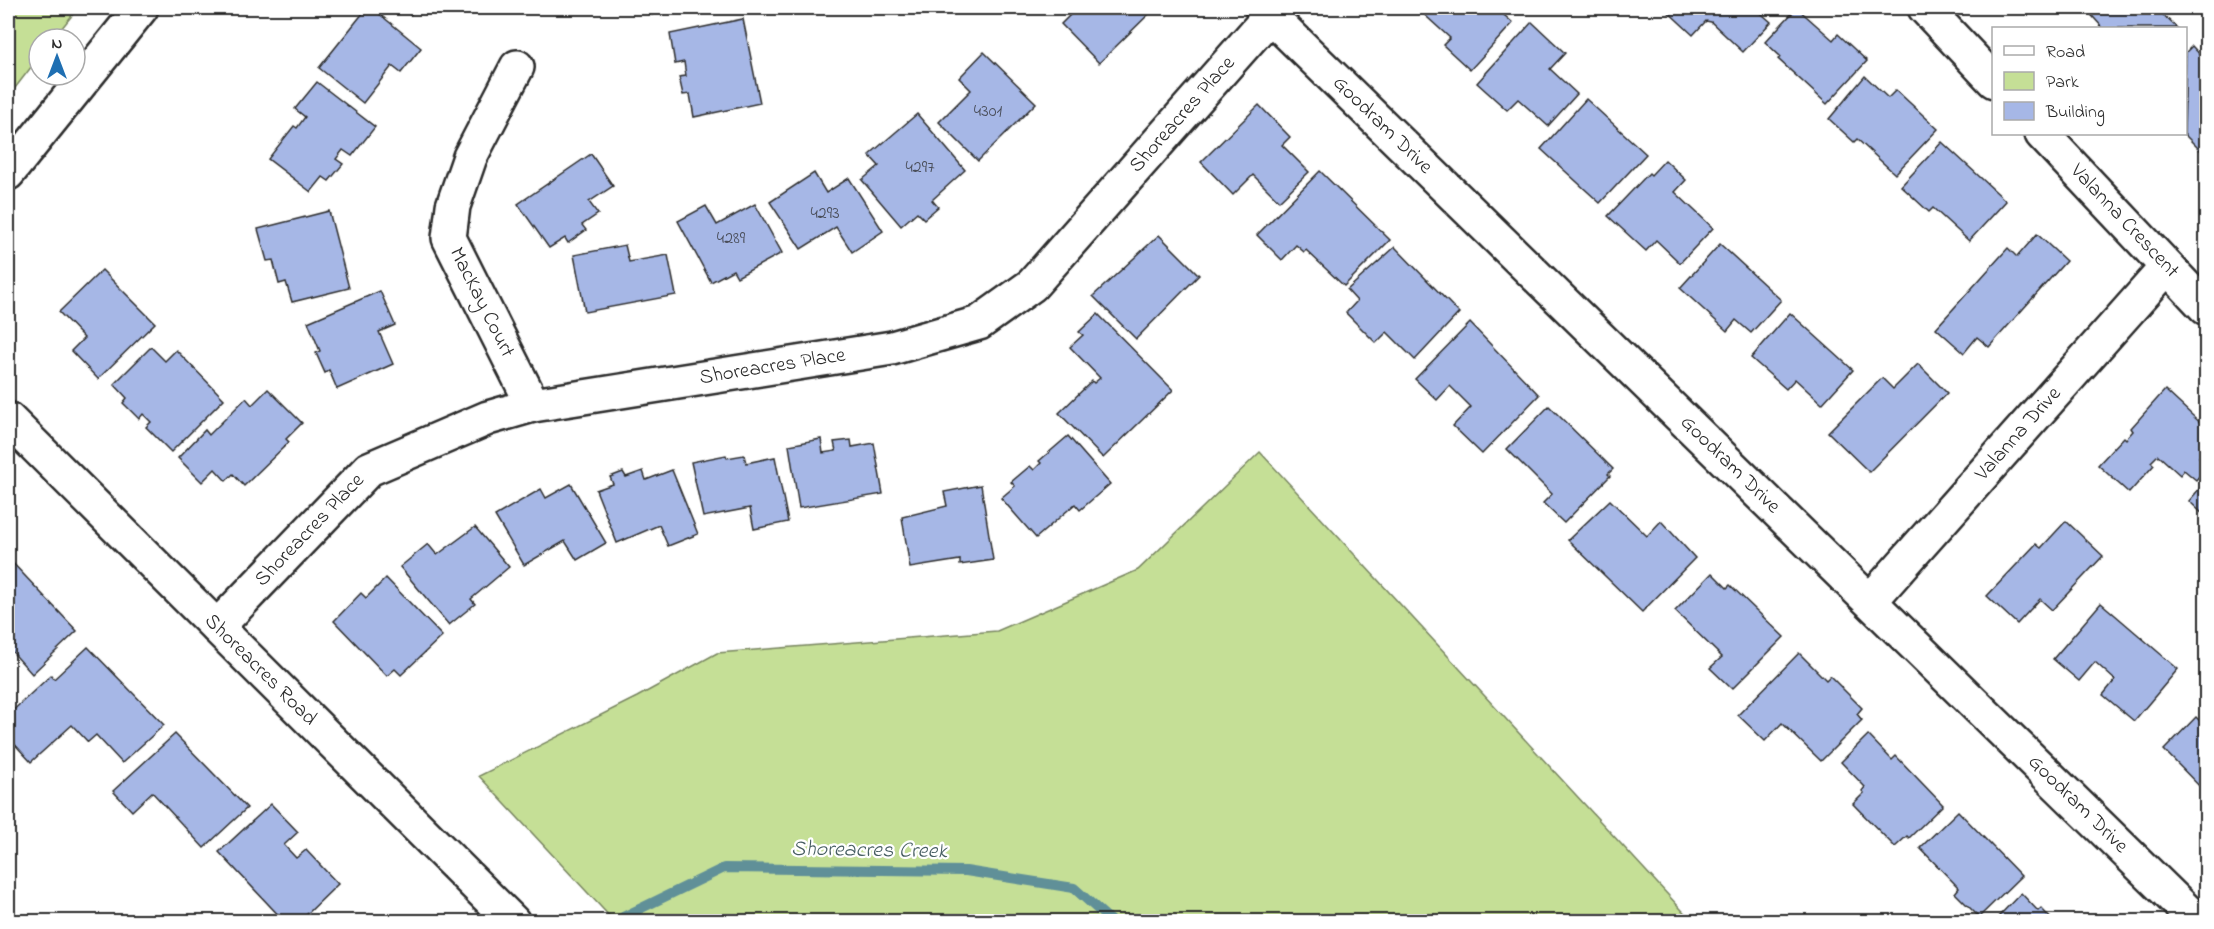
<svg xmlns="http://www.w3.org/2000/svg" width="2214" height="929" font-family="'Indie Flower',sans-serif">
  <rect width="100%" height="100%" fill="#fff"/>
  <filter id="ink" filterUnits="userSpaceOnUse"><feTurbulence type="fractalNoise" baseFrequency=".0167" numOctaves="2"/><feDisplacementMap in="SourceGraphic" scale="12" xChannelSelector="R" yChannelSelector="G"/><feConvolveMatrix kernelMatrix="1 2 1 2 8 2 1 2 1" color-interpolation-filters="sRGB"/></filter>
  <g filter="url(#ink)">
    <g fill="#c5df96" stroke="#788560" stroke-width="1.5">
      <polygon points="8,8 78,8 53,39 39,39 39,57 8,97"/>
      <polygon points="1260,452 1692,921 614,921 479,776 637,697 717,653 997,631 1138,570"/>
    </g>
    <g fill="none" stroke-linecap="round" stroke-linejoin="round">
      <polyline stroke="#609098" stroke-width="10" points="623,917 724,868 966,871 1074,888 1112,922"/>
    </g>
    <g fill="#a6b7e6" stroke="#2b2b2b" stroke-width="1.5">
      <polygon points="367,8 372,8 421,48 401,73 392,66 363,103 319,68"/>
      <polygon points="404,8 418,8 410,15"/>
      <polygon points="639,8 656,8 652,15"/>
      <polygon points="1069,8 1155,8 1099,63 1061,24 1073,12"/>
      <polygon points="1417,8 1496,8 1513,23 1470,70 1443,45 1450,38"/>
      <polygon points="1664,8 1755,8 1771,22 1743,52 1711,22 1706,21 1693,35"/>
      <polygon points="1797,8 1833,40 1838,34 1867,61 1827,104 1778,59 1781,57 1765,42"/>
      <polygon points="2085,8 2156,8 2177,28 2103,28"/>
      <polygon points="743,19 760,103 694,117 690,94 683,95 679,77 686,76 684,62 675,64 670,34"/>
      <polygon points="1532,22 1565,53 1550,69 1577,94 1548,126 1518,99 1507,110 1477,83"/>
      <polygon points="2192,46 2206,61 2206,156 2184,134 2186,52"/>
      <polygon points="984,52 1036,103 978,161 939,122 971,90 959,78"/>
      <polygon points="1865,76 1888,98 1896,90 1938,129 1895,174 1857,139 1854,142 1829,119"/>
      <polygon points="317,82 375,127 352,156 343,150 336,159 343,164 329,181 323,177 311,192 268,159 294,126 297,128 305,117 295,109"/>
      <polygon points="1586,99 1646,154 1600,203 1541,149"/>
      <polygon points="1259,105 1290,137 1282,145 1309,172 1279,201 1253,175 1233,195 1201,162"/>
      <polygon points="917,114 965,170 932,200 938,207 924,219 917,212 901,226 862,180 879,166 869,155"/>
      <polygon points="1942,142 2006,201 1969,241 1933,208 1929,212 1901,186"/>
      <polygon points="591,154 613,186 589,202 598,214 582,225 586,230 568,243 565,238 549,248 518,204"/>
      <polygon points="1665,160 1686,180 1675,192 1713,228 1680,263 1656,240 1646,251 1608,216 1649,173 1651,175"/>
      <polygon points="1320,171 1390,240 1344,286 1306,250 1304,252 1296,245 1282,260 1257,235"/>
      <polygon points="814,173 826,193 849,178 883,231 852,252 836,227 801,249 770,202"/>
      <polygon points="755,204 782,253 737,277 733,270 711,282 678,221 706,206 717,225"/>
      <polygon points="329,211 349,288 292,302 286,282 279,284 273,260 267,261 258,229"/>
      <polygon points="2037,234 2066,261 1989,347 1977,337 1964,353 1936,328 2008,248 2017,257"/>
      <polygon points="1159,235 1199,275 1136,339 1093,296"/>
      <polygon points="1720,244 1781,300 1751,333 1736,320 1727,331 1680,288"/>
      <polygon points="625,245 629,262 668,255 676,295 585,312 574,255"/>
      <polygon points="1395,247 1459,313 1415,360 1387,332 1376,343 1346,313 1357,301 1347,290"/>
      <polygon points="102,270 155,323 98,379 71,351 84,338 59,312"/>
      <polygon points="380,291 395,325 379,332 393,364 337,389 329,370 325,373 316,353 320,351 308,322"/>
      <polygon points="1790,313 1853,370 1822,404 1795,379 1786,389 1751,358"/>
      <polygon points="1098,314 1173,390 1103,458 1059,413 1092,381 1094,383 1100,378 1070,347 1083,335 1079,332"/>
      <polygon points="1470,323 1539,395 1482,454 1453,426 1471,407 1450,386 1437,400 1415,379"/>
      <polygon points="151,347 165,361 176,350 224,399 171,452 146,427 151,422 143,414 139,419 123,403 127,398 114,384"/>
      <polygon points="1918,364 1947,393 1869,472 1828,432 1882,378 1893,389"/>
      <polygon points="268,389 302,423 286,439 289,442 244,486 233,474 226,481 215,469 202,482 178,458 205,430 209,435 246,398 252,405"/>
      <polygon points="2165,390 2206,428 2206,449 2199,457 2206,464 2206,468 2196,480 2184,470 2180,475 2158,455 2151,462 2154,465 2129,493 2098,465 2124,437 2126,439 2133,431 2131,428"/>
      <polygon points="1549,406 1613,469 1608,474 1610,476 1564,523 1543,503 1552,494 1507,449"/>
      <polygon points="1068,436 1110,484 1080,510 1075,504 1036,538 1001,498 1015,486 1011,482 1030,466 1034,470 1041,463 1039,461"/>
      <polygon points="821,439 823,453 836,451 834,442 851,440 852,447 874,443 883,494 799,508 789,445"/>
      <polygon points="726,455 727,458 744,455 746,463 775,457 788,522 754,529 750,508 703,517 691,462"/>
      <polygon points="672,470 698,534 668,546 659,525 617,543 596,490 613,484 610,477 623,472 626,477 643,471 646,480"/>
      <polygon points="2206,481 2206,517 2189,501"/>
      <polygon points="571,484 606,543 577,560 565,541 524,565 495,516 541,489 546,498"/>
      <polygon points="981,485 993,560 960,565 960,560 910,568 902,517 947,506 944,492"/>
      <polygon points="1610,500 1647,536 1661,521 1695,558 1642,612 1568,540"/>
      <polygon points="2066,521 2103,556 2052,610 2040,599 2017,624 1987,596 2036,544 2041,548"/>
      <polygon points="475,527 509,567 471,599 475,604 449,625 400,567 428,544 437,555"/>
      <polygon points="8,558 77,631 32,674 8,647"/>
      <polygon points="1712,573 1727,588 1730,585 1784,637 1732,689 1710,668 1722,657 1675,611"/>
      <polygon points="386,578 442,636 401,675 395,669 387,676 334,621 361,593 366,598"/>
      <polygon points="2101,603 2178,669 2134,721 2103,695 2115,680 2095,662 2079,681 2053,659"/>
      <polygon points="88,647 164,725 122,763 96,735 88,742 72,725 31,762 8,737 8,715 51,675 54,679"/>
      <polygon points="1799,653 1826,680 1830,676 1862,708 1857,714 1862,720 1821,761 1782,723 1765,741 1738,715"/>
      <polygon points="2196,717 2206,727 2206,793 2164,750"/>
      <polygon points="175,734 247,808 204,848 152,792 132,811 113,791"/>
      <polygon points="1868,735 1892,760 1896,756 1943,805 1909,838 1907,836 1895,847 1853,804 1864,793 1862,791 1865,787 1841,762"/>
      <polygon points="271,804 298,832 284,845 296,858 306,850 338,884 299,922 285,922 219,852"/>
      <polygon points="1958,811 2021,876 1979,917 1955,893 1959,888 1920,848"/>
      <polygon points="2021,893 2038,911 2041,908 2054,922 2002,922 2003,920 1999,916"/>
    </g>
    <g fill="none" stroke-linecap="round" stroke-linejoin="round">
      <g stroke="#2b2b2b" stroke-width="38">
        <g id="street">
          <path id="s1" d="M 1262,8 L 2198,922"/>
          <polyline points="1925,8 1994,81"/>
          <path id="s2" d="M 517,67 L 470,157 L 453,206 L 449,238 L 533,405"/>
          <path id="s3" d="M 2042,134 L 2206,308"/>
          <path id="s4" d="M 8,419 L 513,922"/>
          <path id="s5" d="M 1871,600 L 2167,267"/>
          <path id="s6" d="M 217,627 L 369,469 L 488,418 L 533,405 L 892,348 L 979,323 L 1032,285 L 1270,16"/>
        </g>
      </g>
      <g stroke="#2b2b2b" stroke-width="38">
        <polyline id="secondary" points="8,173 141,8"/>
      </g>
      <use href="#street" stroke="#fff" stroke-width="33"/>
      <use href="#secondary" stroke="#fff" stroke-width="33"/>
    </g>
  </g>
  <g text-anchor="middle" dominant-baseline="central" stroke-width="4.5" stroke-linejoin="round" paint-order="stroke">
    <g font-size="18" fill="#4a4e5a">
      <text x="988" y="112">4301</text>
      <text x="920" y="168">4297</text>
      <text x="825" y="214">4293</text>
      <text x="731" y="239">4289</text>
    </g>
    <g font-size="21" fill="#2b2b2b" stroke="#fff">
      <text stroke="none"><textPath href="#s6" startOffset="1142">Shoreacres Place</textPath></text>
      <text stroke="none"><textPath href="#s1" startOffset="168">Goodram Drive</textPath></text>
      <text stroke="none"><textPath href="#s3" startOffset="120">Valanna Crescent</textPath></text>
      <text stroke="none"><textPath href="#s2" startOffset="258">MacKay Court</textPath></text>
      <text stroke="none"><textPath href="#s6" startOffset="638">Shoreacres Place</textPath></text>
      <text stroke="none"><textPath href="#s5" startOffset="222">Valanna Drive</textPath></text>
      <text stroke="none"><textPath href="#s1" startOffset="654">Goodram Drive</textPath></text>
      <text stroke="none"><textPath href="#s6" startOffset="134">Shoreacres Place</textPath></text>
      <text stroke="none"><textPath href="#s4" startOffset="356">Shoreacres Road</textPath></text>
      <text stroke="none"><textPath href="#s1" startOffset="1140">Goodram Drive</textPath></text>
    </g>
    <g font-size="22" font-style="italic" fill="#465d61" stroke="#fff">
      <text transform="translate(869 851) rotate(1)">Shoreacres Creek</text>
    </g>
  </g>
  <rect width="2214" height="929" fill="none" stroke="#fff" stroke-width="30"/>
  <rect x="15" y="15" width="2184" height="899" fill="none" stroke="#2b2b2b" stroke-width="2" filter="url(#ink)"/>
  <rect x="1992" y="27" width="195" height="108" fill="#ffffff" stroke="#aaaaaa" stroke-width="1.5"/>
  <rect x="2004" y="46" width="30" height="9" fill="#ffffff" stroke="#aaaaaa" stroke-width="1.5"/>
  <text x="2046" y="57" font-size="18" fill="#2b2b2b">Road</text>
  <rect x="2004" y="72" width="30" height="18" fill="#c5df96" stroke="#aaaaaa" stroke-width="1.5"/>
  <text x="2046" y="87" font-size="18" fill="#2b2b2b">Park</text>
  <rect x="2004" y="102" width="30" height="18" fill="#a6b7e6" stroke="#aaaaaa" stroke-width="1.5"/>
  <text x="2046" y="117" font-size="18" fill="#2b2b2b">Building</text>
  <g transform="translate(57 57)"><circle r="28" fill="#ffffff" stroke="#aaaaaa" stroke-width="1.5"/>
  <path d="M0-4.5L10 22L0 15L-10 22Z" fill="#1f6fb2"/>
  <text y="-9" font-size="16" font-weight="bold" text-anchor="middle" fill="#2b2b2b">N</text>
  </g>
</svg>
